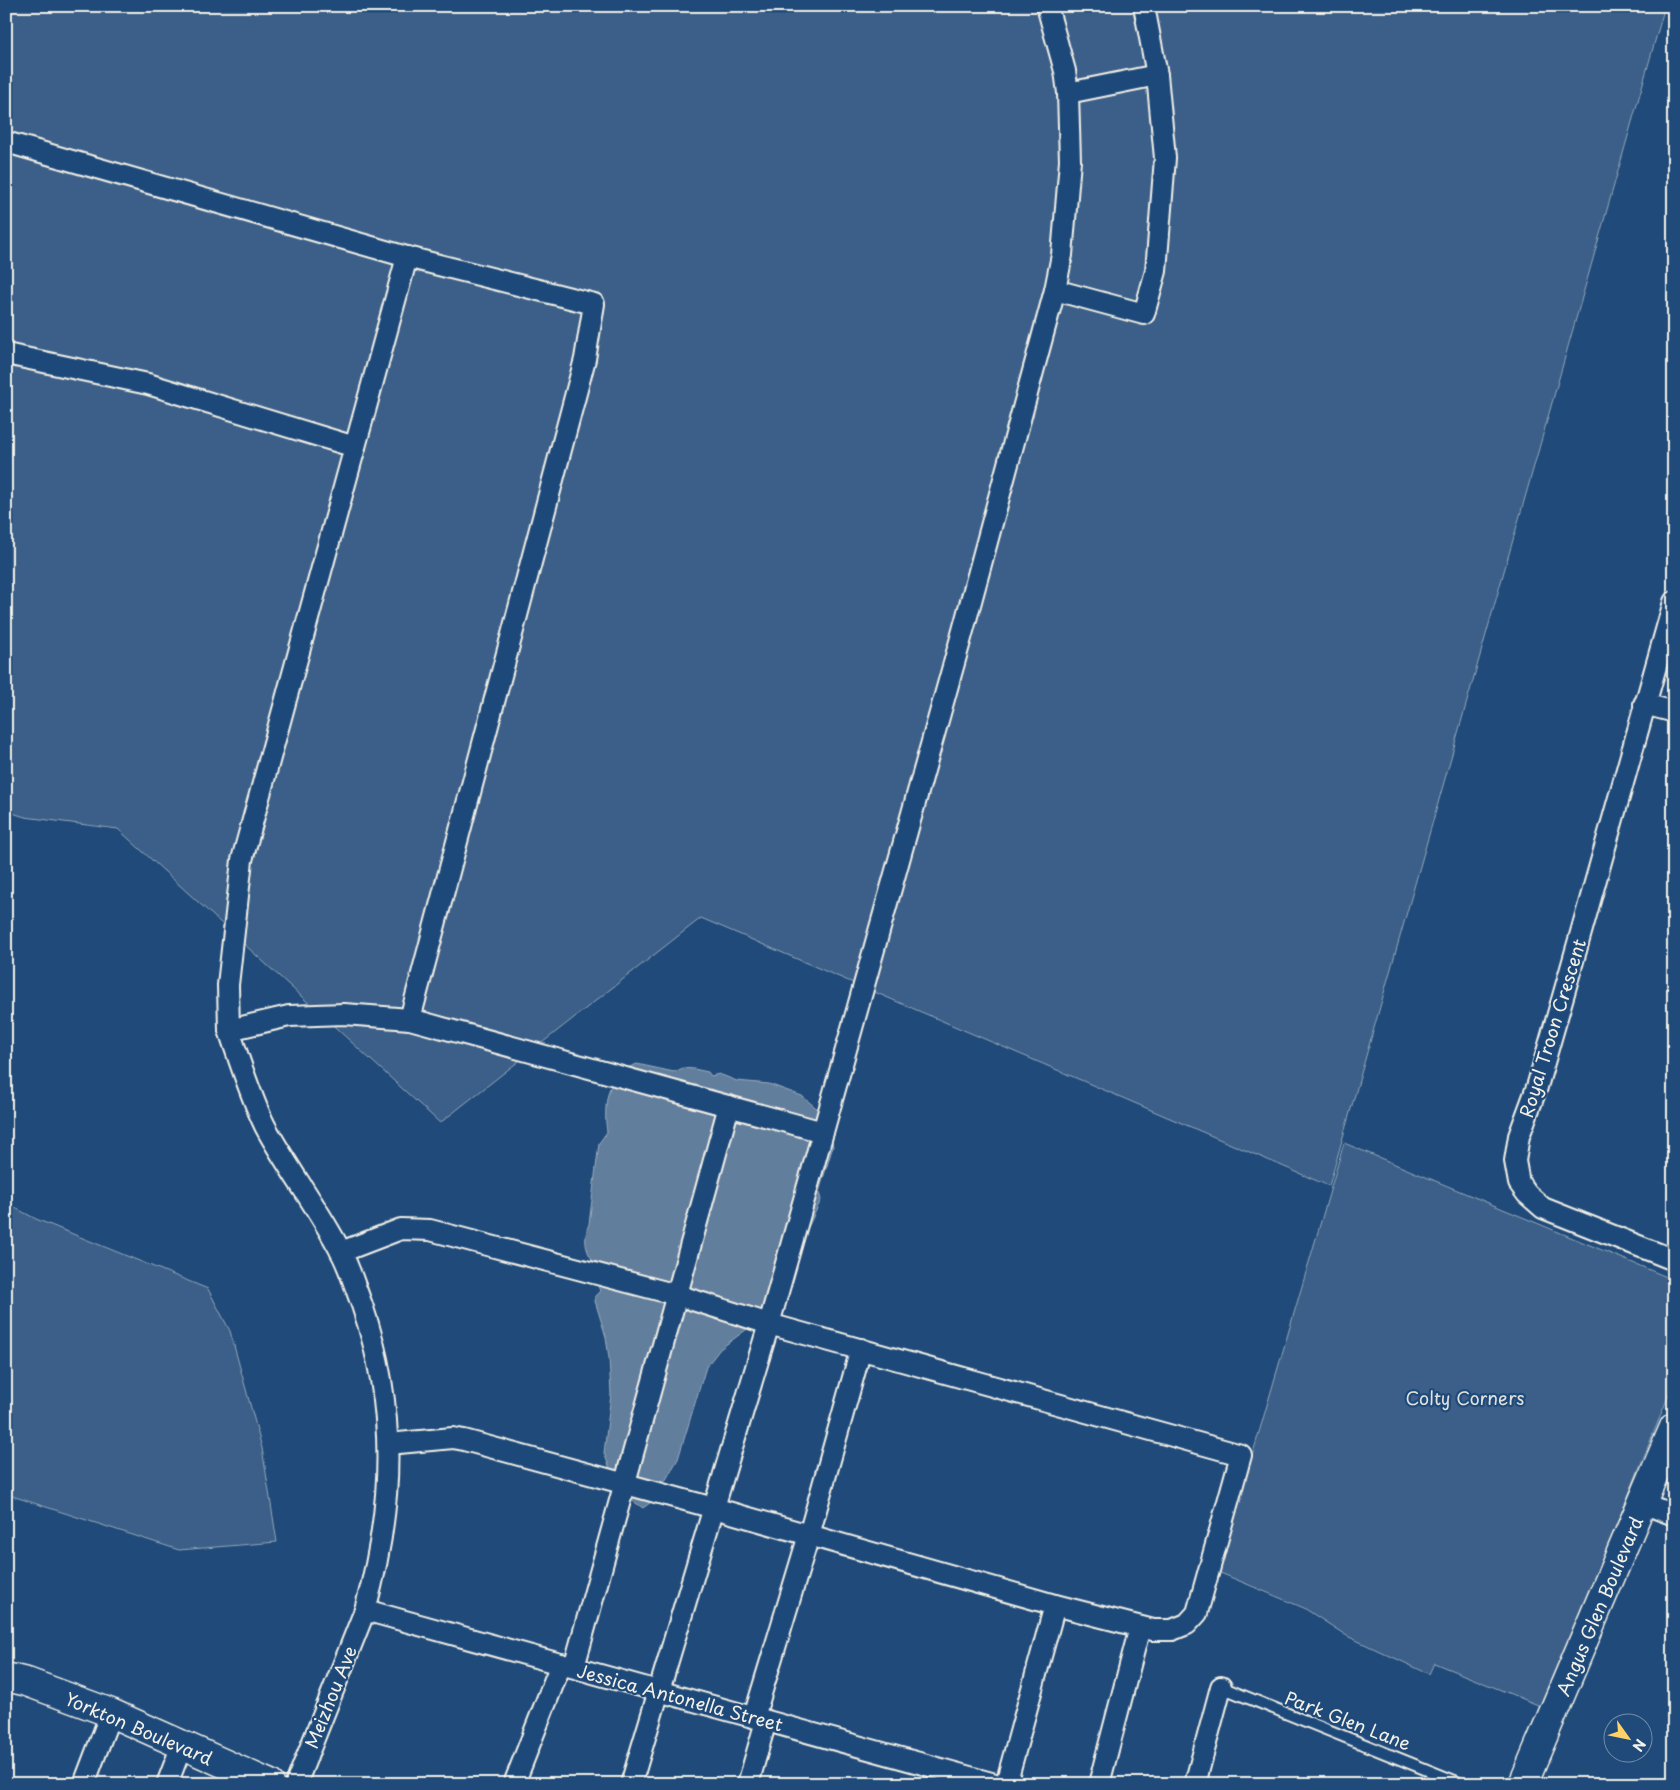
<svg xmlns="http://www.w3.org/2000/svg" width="1680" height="1790" font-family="'Playpen Sans',sans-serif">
  <rect width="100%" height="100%" fill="#1f4a7a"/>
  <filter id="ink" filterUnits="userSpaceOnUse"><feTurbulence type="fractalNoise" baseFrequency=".02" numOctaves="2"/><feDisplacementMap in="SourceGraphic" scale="10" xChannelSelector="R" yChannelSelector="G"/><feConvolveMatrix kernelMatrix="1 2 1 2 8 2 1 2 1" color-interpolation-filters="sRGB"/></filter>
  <g filter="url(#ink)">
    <g fill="#3a5f88" stroke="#97a8b8">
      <polygon points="6,6 1665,6 1329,1186 701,918 440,1123 118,829 25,817 6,811"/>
      <polygon points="1344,1143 1674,1280 1674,1382 1543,1707 1434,1663 1429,1674 1347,1636 1304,1608 1218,1572"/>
      <polygon points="6,1203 36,1219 208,1289 230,1331 262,1448 277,1542 179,1550 6,1494"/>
    </g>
    <path fill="#627e9d" stroke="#9cacbb" d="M 637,1064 L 674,1072 L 683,1068 L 694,1069 L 708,1072 L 711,1076 L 719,1074 L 737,1081 L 769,1084 L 802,1096 L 827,1117 L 833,1146 L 819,1192 L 821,1200 L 803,1238 L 758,1321 L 720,1349 L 706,1367 L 678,1459 L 654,1500 L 643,1508 L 619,1492 L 604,1453 L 611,1394 L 609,1358 L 606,1337 L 595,1301 L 595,1296 L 600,1291 L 593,1273 L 596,1264 C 585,1253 583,1238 589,1224 L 599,1143 L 607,1132 C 604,1113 605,1083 622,1071 C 626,1068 632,1066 637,1064 Z"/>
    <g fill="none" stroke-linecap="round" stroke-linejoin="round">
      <g stroke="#f4f1e8" stroke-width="14">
        <polyline id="lane" points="1221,1687 1462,1784"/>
      </g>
      <g stroke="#f4f1e8" stroke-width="24">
        <g id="street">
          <polyline points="1068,93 1157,75"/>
          <polyline points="6,142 407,257"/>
          <polyline points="1055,290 1144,314 1156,271 1165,158 1157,75 1144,6"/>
          <polyline points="6,354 148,384 355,447"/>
          <polyline points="1674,602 1564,993 1537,1087 1519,1136 1515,1161 1519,1183 1527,1194 1543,1208 1674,1260"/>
          <polyline points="1644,704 1671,711 1674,710"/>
          <polyline points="229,1030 228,985 242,860 407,257 594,304 585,359 410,1019"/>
          <polyline points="823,1132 961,638 1055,290 1062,255 1070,161 1068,93 1065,71 1047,6"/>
          <polyline points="341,1252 401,1229 430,1230 677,1295 769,1324 1241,1455 1197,1613 1187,1624 1172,1630 1153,1630 1055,1605 714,1508 464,1440 453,1438 388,1444"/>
          <polyline points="1642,1503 1674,1515"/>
          <polyline points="365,1610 995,1784"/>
          <polyline points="574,1667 729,1106"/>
          <polyline points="754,1717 809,1535 861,1349"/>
          <polyline points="84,1784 111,1713"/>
          <polyline points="167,1784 182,1745"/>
          <path d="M 296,1784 L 365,1610 C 394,1506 397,1408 362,1305 C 355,1287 350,1269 341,1252 C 319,1209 288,1169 265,1126 C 250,1095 240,1062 229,1030 L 289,1016 L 344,1014 L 410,1019 L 823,1132 L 769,1324 L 631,1784"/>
          <polyline points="514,1784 561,1664"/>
          <polyline points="748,1784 766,1721"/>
          <polyline points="1006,1784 1055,1605"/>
          <polyline points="1099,1784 1140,1627"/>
          <polyline points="1195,1784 1221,1687"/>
        </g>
      </g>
      <g stroke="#f4f1e8" stroke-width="31">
        <g id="secondary">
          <polyline points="6,1677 27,1682 111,1713 270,1784"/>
          <polyline points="1523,1784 1674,1427"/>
        </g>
      </g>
      <use href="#lane" stroke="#1f4a7a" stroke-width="10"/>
      <use href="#street" stroke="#1f4a7a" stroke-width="20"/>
      <use href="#secondary" stroke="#1f4a7a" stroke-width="28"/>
    </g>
  </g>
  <g text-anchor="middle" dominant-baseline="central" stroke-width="4.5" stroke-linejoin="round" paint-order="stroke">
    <g font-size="18" fill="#f4f1e8" stroke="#1f4a7a">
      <text transform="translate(1552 1028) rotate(-73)">Royal Troon Crescent</text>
      <text transform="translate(1599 1606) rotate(-67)">Angus Glen Boulevard</text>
      <text transform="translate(330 1697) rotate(-68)">Meizhou Ave</text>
      <text transform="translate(680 1697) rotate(15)">Jessica Antonella Street</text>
      <text transform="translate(1348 1720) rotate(21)">Park Glen Lane</text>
      <text transform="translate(139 1728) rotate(23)">Yorkton Boulevard</text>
    </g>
    <g font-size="18" fill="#e1e2de" stroke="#1f4a7a">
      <text x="1465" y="1397">Colty Corners</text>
    </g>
  </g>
  <rect width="1680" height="1790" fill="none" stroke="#1f4a7a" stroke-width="25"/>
  <rect x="12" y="12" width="1655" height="1765" fill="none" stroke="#f4f1e8" stroke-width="2" filter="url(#ink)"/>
  <g transform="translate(1628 1738) rotate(123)"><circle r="24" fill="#1f4a7a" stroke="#748da6"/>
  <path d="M0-4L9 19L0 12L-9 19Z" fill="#ffd166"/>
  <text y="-8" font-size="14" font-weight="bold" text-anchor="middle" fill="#f4f1e8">N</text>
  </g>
</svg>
